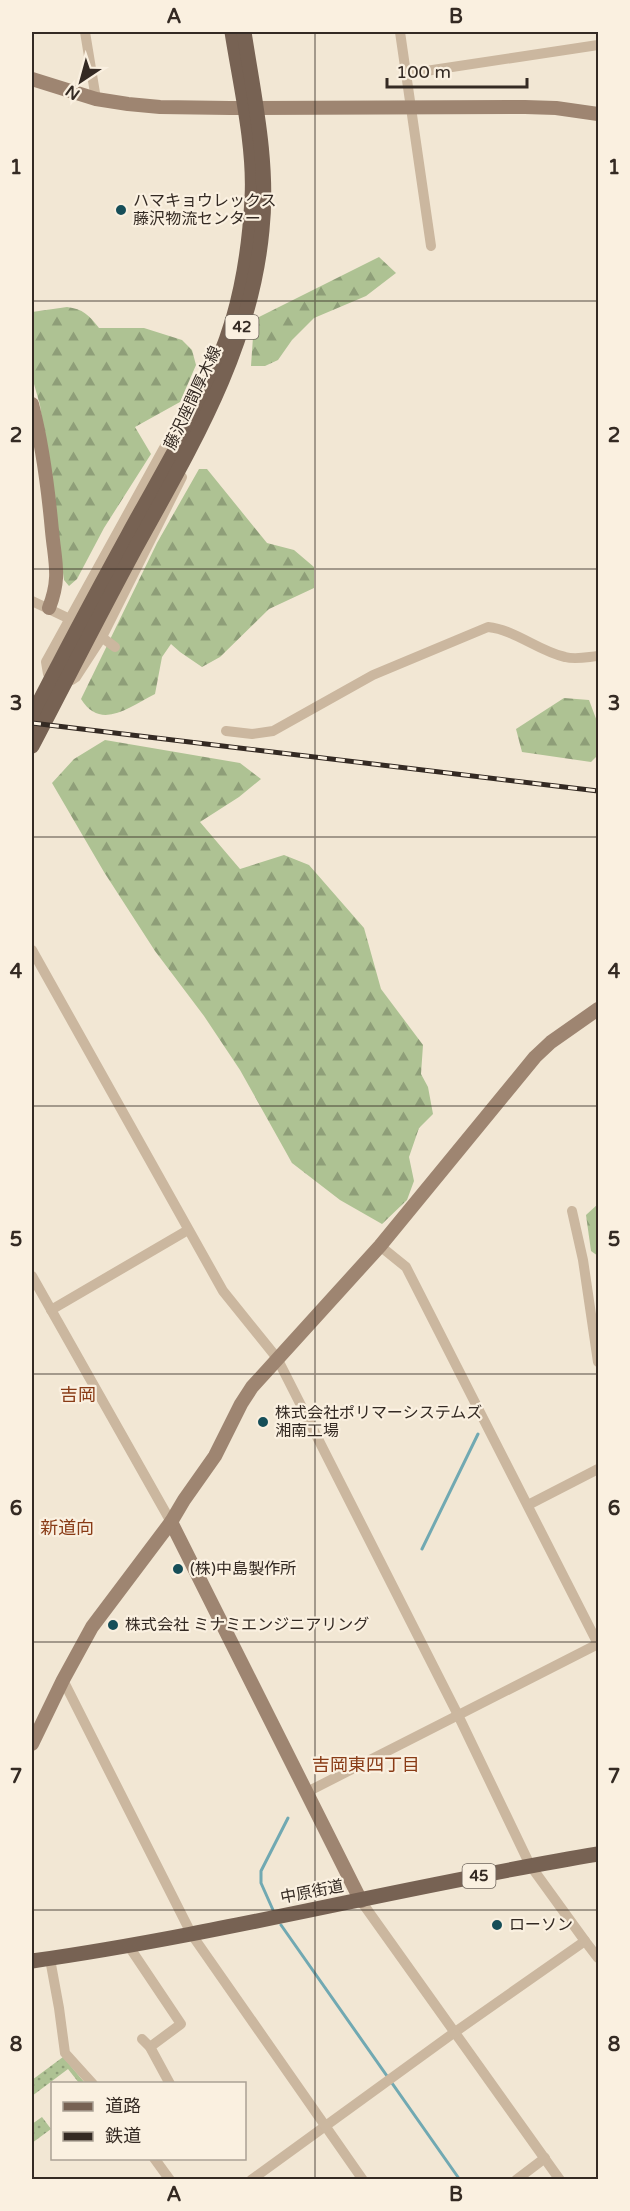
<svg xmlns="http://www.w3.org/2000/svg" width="630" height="2211" font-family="'Varela Round','Noto Sans JP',sans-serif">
  <defs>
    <pattern id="grass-dots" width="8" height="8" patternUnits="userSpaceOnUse" patternTransform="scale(1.5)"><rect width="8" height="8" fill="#aec293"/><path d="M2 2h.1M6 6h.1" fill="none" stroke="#8e9e78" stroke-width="1.8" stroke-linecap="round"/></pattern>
    <pattern id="forest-firs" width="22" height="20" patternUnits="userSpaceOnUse" patternTransform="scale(1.5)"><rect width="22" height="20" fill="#aec293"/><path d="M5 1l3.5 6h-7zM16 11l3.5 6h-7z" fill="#8e9e78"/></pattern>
  </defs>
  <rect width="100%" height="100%" fill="#f2e7d4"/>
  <g fill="url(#grass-dots)">
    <polygon points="63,2057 85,2083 79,2083 68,2069 32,2096 32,2080"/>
    <polygon points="42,2117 51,2129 32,2143 32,2124"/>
  </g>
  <g fill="url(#forest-firs)">
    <polygon points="379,257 396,273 366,296 314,318 292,340 278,360 265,366 251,366 253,337 259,317"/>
    <path d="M 67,307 C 83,309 89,315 99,328 L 144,328 L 182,340 L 192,350 L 196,365 L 180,402 L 135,427 L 151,454 L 104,528 L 77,579 L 69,586 L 64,580 L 40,405 L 32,377 L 32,312 Z"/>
    <path d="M 199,469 L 207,469 L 267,543 L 294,550 L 314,567 L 314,588 L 269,609 L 220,657 L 202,667 L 180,652 L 171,644 L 162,657 L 155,694 C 129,707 101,731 81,699 L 157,543 Z"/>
    <polygon points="564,698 589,700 598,724 598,755 591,762 522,752 516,729"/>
    <polygon points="105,740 240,763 261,779 239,797 200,822 240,869 284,855 309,865 364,928 381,989 423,1045 421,1074 428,1087 433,1114 419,1128 409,1157 414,1181 407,1200 382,1224 340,1200 292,1163 240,1070 204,1016 155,951 104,872 52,783 74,759"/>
    <polygon points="598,1204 598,1256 591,1251 586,1215"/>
  </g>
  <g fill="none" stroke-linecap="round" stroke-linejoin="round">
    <g stroke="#71a9b2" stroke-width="3">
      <polyline points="422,1549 478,1434"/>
      <polyline points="273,1910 261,1883 261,1871 288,1818"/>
      <polyline points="281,1925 460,2180"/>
    </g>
    <g stroke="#cbb79f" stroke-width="10">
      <polyline points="85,32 96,99"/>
      <polyline points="400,32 431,246"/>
      <polyline points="406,74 598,45"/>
      <path d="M 182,477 L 102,637 L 76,677 C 66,685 57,682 48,674 L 46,662 L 164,448 L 189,411"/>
      <polyline points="32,601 74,621"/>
      <polyline points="96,633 115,647"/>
      <path d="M 226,731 L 252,734 L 273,731 L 373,675 L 488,627 C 516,630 538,651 565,657 C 576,660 587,657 598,656"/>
      <polyline points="32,950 223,1291 277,1358 458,1715 530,1865 585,1941 455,2032 251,2180"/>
      <polyline points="572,1211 583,1260 598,1362"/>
      <polyline points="380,1246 406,1267 598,1644"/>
      <polyline points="32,1276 171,1522"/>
      <polyline points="51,1310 188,1230"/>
      <polyline points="528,1505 598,1469"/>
      <polyline points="63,1680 192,1935 363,2180"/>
      <polyline points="307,1792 598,1644"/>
      <polyline points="361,1901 560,2180"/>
      <polyline points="585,1941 598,1958"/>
      <polyline points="128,1945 181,2024 150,2047"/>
      <polyline points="50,1959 59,2008 65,2053 93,2084"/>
      <polyline points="142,2039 150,2047 170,2084"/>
      <polyline points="154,2158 170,2180"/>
      <polyline points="516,2180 545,2158"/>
    </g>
    <g stroke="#9e8571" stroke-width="14">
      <polyline points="32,79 96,99 128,104 160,107 230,108 525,107 556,108 598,114"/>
      <path d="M 32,404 C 43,447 48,487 52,531 C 55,563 61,577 49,608"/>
      <polyline points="171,1522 361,1901"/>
      <polyline points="32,1744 63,1680 92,1627 171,1522 184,1500 215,1456 241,1404 252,1387 380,1246 535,1057 551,1042 598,1009"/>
    </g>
    <g stroke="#776253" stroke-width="15">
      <path d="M 32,716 C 63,655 95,595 128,535 C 166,465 210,396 233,319 C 244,281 250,238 252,198 C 255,147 240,83 232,32"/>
      <path d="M 32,746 C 66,681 100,614 135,549 C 191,447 251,349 262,230 C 269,163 254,97 244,32"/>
      <path d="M 32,1961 C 222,1934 409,1885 598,1854"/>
    </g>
    <g stroke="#342a23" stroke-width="5">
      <polyline id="rail" points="32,723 598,791"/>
    </g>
    <use href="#rail" stroke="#faf0e0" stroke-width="3" stroke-dasharray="9" stroke-linecap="butt"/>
  </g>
  <path fill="none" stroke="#342a23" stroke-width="1.5" stroke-opacity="0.55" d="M 315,32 L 315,2180M 32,301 L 598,301M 32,569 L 598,569M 32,837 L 598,837M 32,1106 L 598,1106M 32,1374 L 598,1374M 32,1642 L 598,1642M 32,1910 L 598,1910"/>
  <g fill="#164e58" stroke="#faf0e0" stroke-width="2">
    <circle cx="121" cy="210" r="6"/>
    <circle cx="263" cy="1422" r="6"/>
    <circle cx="178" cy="1569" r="6"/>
    <circle cx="113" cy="1625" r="6"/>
    <circle cx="497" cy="1925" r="6"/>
  </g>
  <g text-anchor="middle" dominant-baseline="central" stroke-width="4.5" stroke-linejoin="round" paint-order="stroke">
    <g fill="#faf0e0" stroke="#6f655c" stroke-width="1.5">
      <rect x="225.5" y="315" width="33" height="24" rx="4.5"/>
      <rect x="462.5" y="1864" width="33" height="24" rx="4.5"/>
    </g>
    <g font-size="15" font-weight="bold" fill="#342a23">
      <text x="242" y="327">42</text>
      <text x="479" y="1876">45</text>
    </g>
    <g font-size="16" fill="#342a23" stroke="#faf0e0" text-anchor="start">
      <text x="133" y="201">ハマキョウレックス<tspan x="133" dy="18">藤沢物流センター</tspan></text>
      <text x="275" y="1413">株式会社ポリマーシステムズ<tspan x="275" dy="18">湘南工場</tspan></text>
      <text x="190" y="1569">(株)中島製作所</text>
      <text x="125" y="1625">株式会社 ミナミエンジニアリング</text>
      <text x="509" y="1925">ローソン</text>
    </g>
    <g font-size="16" fill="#342a23" stroke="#faf0e0">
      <text transform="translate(193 398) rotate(-65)">藤沢座間厚木線</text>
      <text transform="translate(312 1892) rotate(-11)">中原街道</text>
    </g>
    <g font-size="18" fill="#893b16" stroke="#faf0e0">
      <text x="78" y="1395">吉岡</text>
      <text x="67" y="1528">新道向</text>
      <text x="366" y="1765">吉岡東四丁目</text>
    </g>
  </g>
  <rect width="630" height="2211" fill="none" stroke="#faf0e0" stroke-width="66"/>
  <rect x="51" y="2082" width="195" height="78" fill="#faf0e0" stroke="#aba194" stroke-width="1.5"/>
  <rect x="63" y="2102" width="30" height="9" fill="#776253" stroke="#aba194" stroke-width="1.5"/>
  <text x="105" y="2112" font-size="18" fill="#342a23">道路</text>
  <rect x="63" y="2132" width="30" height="9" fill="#342a23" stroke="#aba194" stroke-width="1.5"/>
  <text x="105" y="2142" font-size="18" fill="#342a23">鉄道</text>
  <g transform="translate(81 81) rotate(216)" stroke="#faf0e0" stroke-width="4.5" paint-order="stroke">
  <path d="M0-4.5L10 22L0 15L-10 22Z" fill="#342a23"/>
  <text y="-9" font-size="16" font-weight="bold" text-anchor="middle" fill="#342a23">N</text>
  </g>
  <path d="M387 78v9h140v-9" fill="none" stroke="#342a23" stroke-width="3"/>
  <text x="396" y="78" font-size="18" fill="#342a23" stroke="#faf0e0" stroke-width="4.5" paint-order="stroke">100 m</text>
  <rect x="33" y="33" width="564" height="2145" fill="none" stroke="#342a23" stroke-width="2"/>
  <g font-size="20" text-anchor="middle" font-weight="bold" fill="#342a23">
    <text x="174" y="23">A</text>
    <text x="456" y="23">B</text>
    <text x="16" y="174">1</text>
    <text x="614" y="174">1</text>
    <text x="16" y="442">2</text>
    <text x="614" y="442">2</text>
    <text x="16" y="710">3</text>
    <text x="614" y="710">3</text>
    <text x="16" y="978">4</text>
    <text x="614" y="978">4</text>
    <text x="16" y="1246">5</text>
    <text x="614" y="1246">5</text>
    <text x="16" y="1515">6</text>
    <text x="614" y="1515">6</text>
    <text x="16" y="1783">7</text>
    <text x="614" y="1783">7</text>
    <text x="16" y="2051">8</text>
    <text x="614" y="2051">8</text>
    <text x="174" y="2201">A</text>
    <text x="456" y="2201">B</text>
  </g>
</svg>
